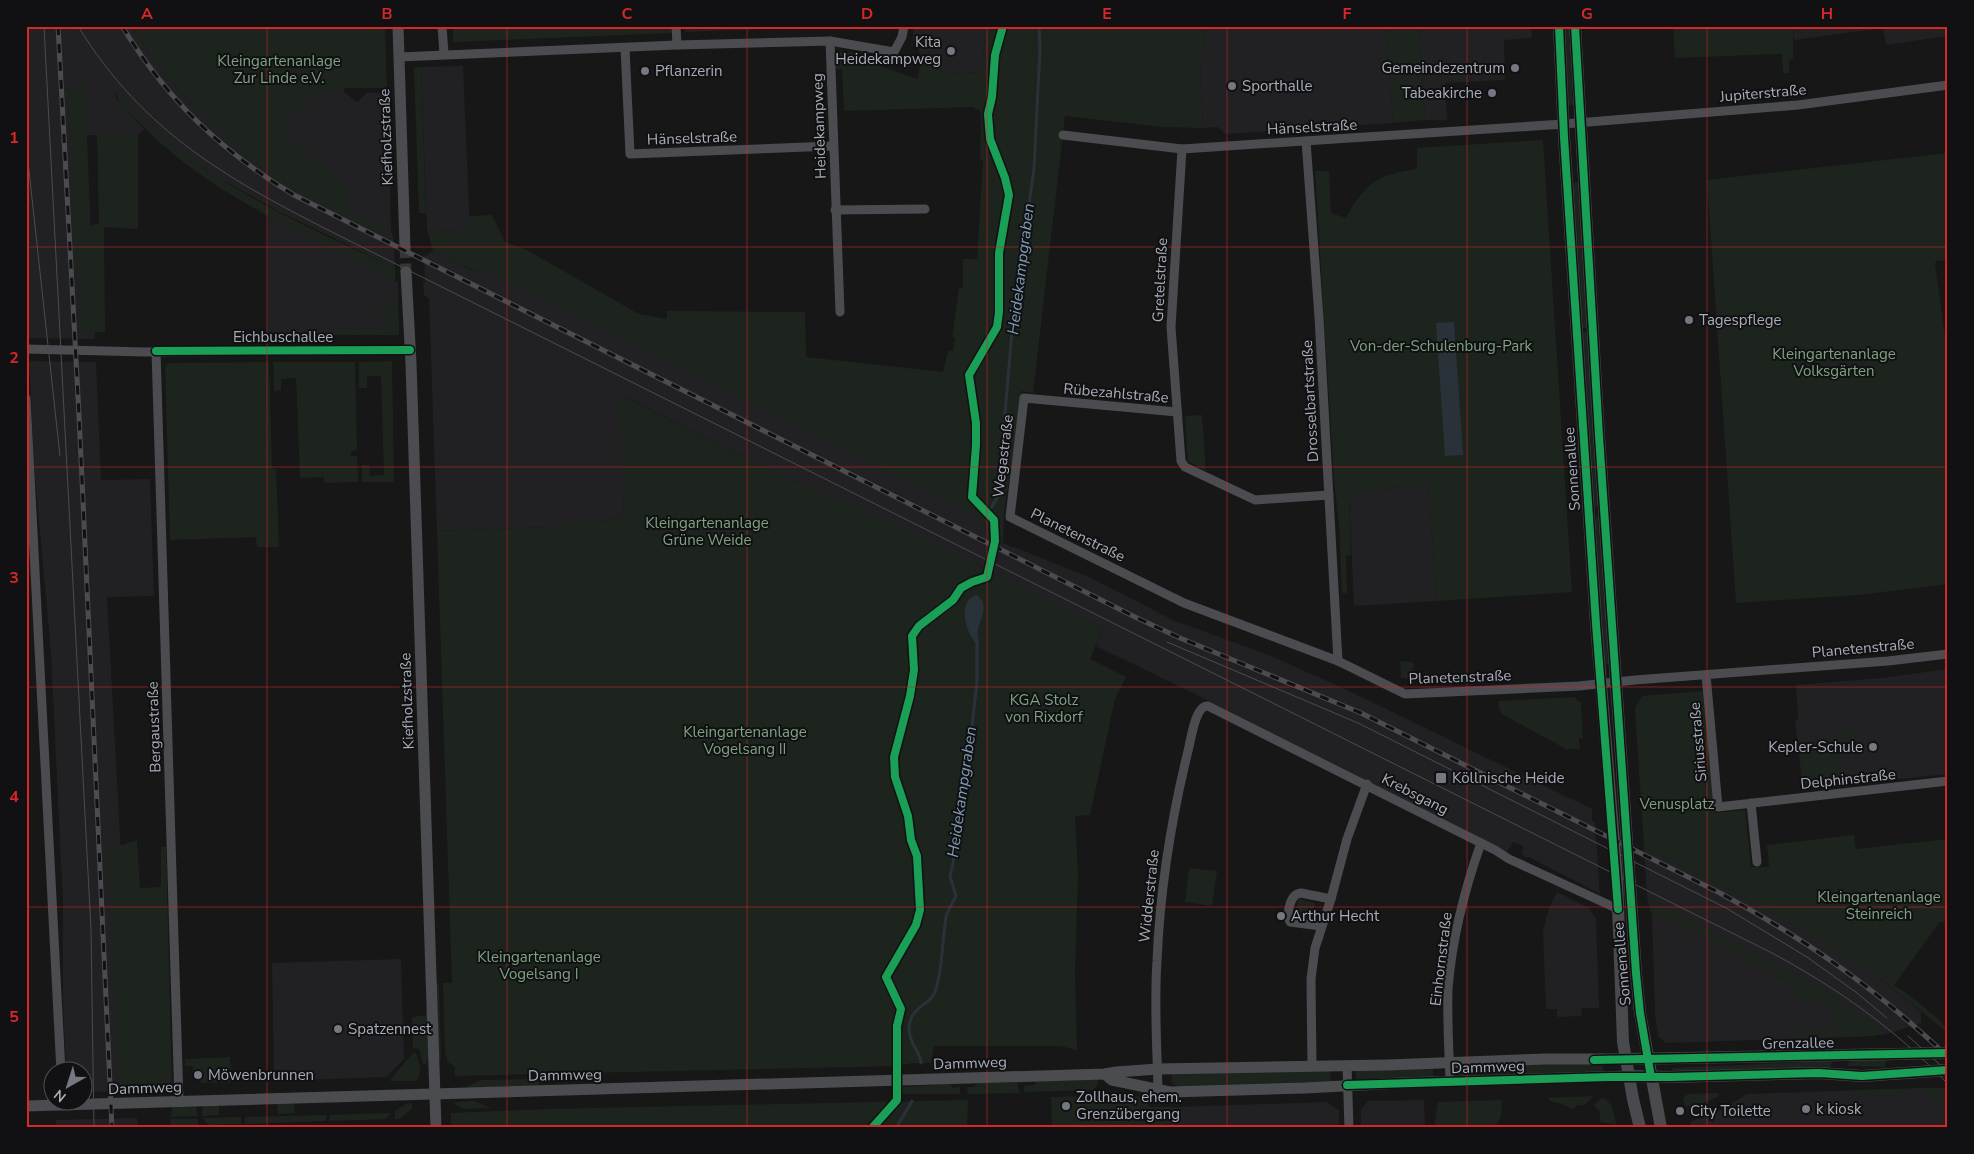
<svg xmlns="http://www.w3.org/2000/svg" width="1974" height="1154" font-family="'Nunito Sans',sans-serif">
  <rect width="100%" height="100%" fill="#171717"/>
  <g fill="#212123">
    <polygon points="26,26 132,26 152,57 178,90 228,137 276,128 319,92 344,92 357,102 367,93 388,93 391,230 394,240 395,268 280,212 214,175 167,142 128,105 116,90 116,98 144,129 138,135 87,135 95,339 26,338"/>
    <polygon points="685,26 847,26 685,32"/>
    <polygon points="913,26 986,26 982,72 946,74 921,56 913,40"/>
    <polygon points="1206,26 1386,26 1393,123 1225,134 1218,127 1203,128 1200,72"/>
    <polygon points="1419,26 1531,26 1532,38 1504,40 1505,80 1445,83 1447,120 1425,120"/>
    <polygon points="1793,26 1948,26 1948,36 1886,45 1883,28 1794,40"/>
    <polygon points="463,66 470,233 427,229 421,67"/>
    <polygon points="268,215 398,282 399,335 268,335"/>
    <polygon points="433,251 477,273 482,267 983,520 988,537 1089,577 1173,620 1271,656 1347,690 1592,809 1592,821 1595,822 1600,894 1529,857 1525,857 1522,853 1523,846 1513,842 1507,852 1197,695 1096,646 1103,628 997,574 906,530 765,468 621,395 624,518 551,527 437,531 429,299 424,295 423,283 425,283 424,255 426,256"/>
    <polygon points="29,361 96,362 101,480 150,479 154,596 107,597 134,1091 83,1092 82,1072 66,1071 63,1005 63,905 51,653 35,476"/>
    <polygon points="1428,482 1437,601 1354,606 1349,495"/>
    <polygon points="1948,669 1948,774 1803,789 1795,720 1798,719 1796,685 1882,678"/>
    <polygon points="1644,847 1753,902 1870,970 1921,1012 1921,1023 1887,1034 1821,987 1647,897"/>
    <polygon points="1557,892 1589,908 1596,919 1599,1008 1581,1008 1582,1016 1557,1017 1557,1009 1546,1009 1543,931 1548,911"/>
    <polygon points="1652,916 1662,916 1803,990 1872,1036 1666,1043 1658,1036 1655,1015"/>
    <polygon points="401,959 404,1059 386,1077 274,1081 272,963"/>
    <polygon points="1920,1088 1948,1088 1948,1128 1691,1128 1690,1122 1721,1110 1747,1094"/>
    <polygon points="1424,1100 1425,1128 1361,1128 1361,1109 1368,1101"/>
    <polygon points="1327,1102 1339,1110 1339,1128 1177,1128 1176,1107"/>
    <polygon points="137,1118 138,1128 26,1128 56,1127 56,1120"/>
  </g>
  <g fill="#1d241e">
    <polygon points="132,26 385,26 387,88 344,88 344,92 319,92 277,128 346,186 350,209 391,231 391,238 313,200 276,178 224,140 227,136 178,90 152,57"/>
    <polygon points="453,26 671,26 672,33 453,42"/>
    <polygon points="986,26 1206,26 1200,72 1203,128 1163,127 1065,116 1033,393 1022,391 1004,514 1003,543 988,537 983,520 482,268 478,273 433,251 427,229 469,233 469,216 492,215 505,242 525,249 639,314 667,319 667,311 805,312 806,357 943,372 948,351 953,351 955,337 952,337 959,288 963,288 963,259 977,259 983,160 980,159 981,112 973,107 844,111 842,69 835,69 834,55 837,51 856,53 857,58 918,79 921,56 946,74 982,72"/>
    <polygon points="1386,26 1419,26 1425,120 1393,123"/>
    <polygon points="1564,26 1569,26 1573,105 1568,105"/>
    <polygon points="1673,26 1793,26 1793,59 1789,60 1789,73 1783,73 1782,54 1675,58"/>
    <polygon points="421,67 426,213 419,213 414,68"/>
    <polygon points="85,86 87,135 87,226 99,224 97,134 138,135 138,229 104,227 105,332 81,332 67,87"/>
    <path d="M 116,89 C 186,175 297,222 395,268 L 395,281 C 307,235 204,193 136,119 C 127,110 116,102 116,89 Z"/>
    <path d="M 1543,140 L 1572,592 L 1437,601 L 1428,482 L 1349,495 L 1351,555 L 1346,556 L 1347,593 L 1342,593 L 1339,524 L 1334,480 L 1315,171 L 1329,171 L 1331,213 L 1346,218 C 1366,182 1377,175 1417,169 L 1417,148 Z"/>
    <polygon points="1948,153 1948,260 1936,261 1935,264 1948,358 1948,584 1858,595 1736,603 1707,180"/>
    <polygon points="1578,182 1588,328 1581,328 1572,183"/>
    <polygon points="374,300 398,303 399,335 329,335 329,329 382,328 382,302 375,302"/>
    <polygon points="1582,332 1588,332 1600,506 1593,507"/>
    <polygon points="392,361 394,482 362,482 362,465 369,465 370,476 384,475 381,376 367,376 367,388 359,388 359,362"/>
    <polygon points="269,362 272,468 276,469 279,547 257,547 256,537 170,540 165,366 169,363"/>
    <polygon points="273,362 355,362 357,450 351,451 351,456 357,456 358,482 324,483 324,477 300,478 296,378 281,379 281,390 274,391"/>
    <polygon points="620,395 765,468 906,530 997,574 1103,628 1090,659 1126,677 1115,699 1090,815 1075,816 1078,874 1075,973 1077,1050 1060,1046 934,1046 931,1063 912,1063 900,1066 455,1076 455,1067 448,1062 445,1053 443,983 452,983 437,531 551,527 624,518"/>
    <polygon points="1202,415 1206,471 1188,461 1185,416"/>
    <polygon points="1600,516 1610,664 1603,664 1593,517"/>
    <polygon points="1400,661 1413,662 1414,668 1412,668 1414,679 1401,678"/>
    <path d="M 1703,691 L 1715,813 L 1745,810 L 1751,867 L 1769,867 L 1767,845 L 1854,835 L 1856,849 L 1948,839 L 1948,921 L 1940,922 L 1894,985 C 1914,998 1931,1012 1948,1029 L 1948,1033 L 1870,970 L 1753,902 L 1644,847 L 1635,708 L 1642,696 Z"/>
    <polygon points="1574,697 1581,703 1583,738 1579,738 1580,749 1566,749 1502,714 1499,709 1498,701"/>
    <circle cx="1847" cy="737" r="10"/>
    <polygon points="1837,750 1840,776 1804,780 1801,754"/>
    <polygon points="137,840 140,888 161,887 161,847 166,847 172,1090 119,1091 108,850"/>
    <polygon points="1189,868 1217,871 1212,906 1185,902"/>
    <polygon points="1647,897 1821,987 1887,1034 1872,1036 1797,1039 1797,1031 1836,1030 1835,1012 1813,997 1812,1007 1784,980 1662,916 1652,916"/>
    <polygon points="1299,899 1315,903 1312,918 1294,916"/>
    <polygon points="436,984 439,984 441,1060 439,1057"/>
    <polygon points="427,1015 428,1058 426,1064 423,1064 419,1049 413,1048 412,1017"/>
    <path d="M 413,1053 L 416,1053 C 420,1064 423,1072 416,1081 L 390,1081 L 391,1079 Z"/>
    <polygon points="230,1057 231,1082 201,1083 200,1073 193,1074 193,1066 185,1066 185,1059"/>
    <polygon points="1884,1059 1886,1060 1885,1067 1848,1066 1849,1061 1852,1060"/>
    <polygon points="1830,1061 1832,1063 1830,1068 1673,1073 1672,1068"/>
    <polygon points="1602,1062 1604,1073 1459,1076 1459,1067"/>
    <polygon points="1433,1067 1433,1078 1358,1080 1356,1078 1356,1071"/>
    <polygon points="1330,1070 1331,1083 1180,1087 1174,1085 1171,1081 1173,1073"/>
    <polygon points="539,1079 539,1086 464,1088 481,1080"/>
    <polygon points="1092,1080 1097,1080 1098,1083 1094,1090 1024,1092 1024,1086 1034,1085 1037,1081"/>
    <polygon points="1017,1082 1020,1093 968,1094 967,1087 974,1087 977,1083"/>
    <polygon points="950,1084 953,1088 960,1087 960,1094 902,1094 902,1087"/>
    <polygon points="1920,1088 1944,1088 1948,1093 1948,1118"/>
    <polygon points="1901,1089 1901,1093 1896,1096 1860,1097 1856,1090"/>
    <polygon points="1715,1093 1719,1094 1718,1097 1693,1107 1686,1106 1683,1098 1688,1094"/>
    <polygon points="1125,1095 1148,1098 1148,1107 1176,1107 1177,1128 1052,1128 1051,1097"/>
    <polygon points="1593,1096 1585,1105 1578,1105 1572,1109 1562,1104 1550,1101 1548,1098"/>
    <path d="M 1601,1098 C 1614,1100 1614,1117 1617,1128 L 1610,1123 L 1610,1124 L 1601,1122 L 1599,1110 L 1594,1106 Z"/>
    <polygon points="968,1100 967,1128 451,1128 451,1113 547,1109"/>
    <polygon points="1502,1100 1501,1117 1494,1128 1434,1128 1438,1102"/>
    <polygon points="474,1101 491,1108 463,1109 455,1104 455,1102"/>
    <polygon points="294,1103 295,1113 278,1114 277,1104"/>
    <polygon points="412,1103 412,1109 399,1119 395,1119 395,1111 406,1104"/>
    <polygon points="203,1106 219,1106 219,1115 202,1116"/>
    <polygon points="172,1107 196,1107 198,1116 171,1117"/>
    <polygon points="390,1113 386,1119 330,1121 330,1115"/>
    <polygon points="326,1115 326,1121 245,1124 245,1117"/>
    <polygon points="241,1117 241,1124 210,1125 206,1123 203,1118"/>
    <polygon points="170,1119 198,1119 198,1126 171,1127"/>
  </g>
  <g fill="#2a3239">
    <polygon points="1454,322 1463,455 1445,456 1436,323"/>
    <path d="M 977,595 C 990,605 980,618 978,630 C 977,636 980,641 978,646 C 967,635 955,601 977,595 Z"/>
  </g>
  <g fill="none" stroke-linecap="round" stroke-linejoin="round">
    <g stroke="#2a3239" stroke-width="3">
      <polyline points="991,508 998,496 1012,331 1034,168 1040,49 1039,26"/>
      <path d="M 921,1063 C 921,1052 909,1045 909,1028 C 910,1006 930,1006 935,992 C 943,968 942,942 946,917 C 948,910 953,902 956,896 L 950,876 L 953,863 L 959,796 L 967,773 L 977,681 L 977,642"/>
      <polyline points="896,1128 912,1101"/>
    </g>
    <polyline stroke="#343537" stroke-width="11" stroke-dasharray="11 5.5" stroke-linecap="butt" points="405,247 406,272"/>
    <g stroke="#4b4c50" stroke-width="9">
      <polyline points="442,26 444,54"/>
      <polyline points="676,26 677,45"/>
      <polyline points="830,41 840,312"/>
      <polyline points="625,48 630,154 833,146"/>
      <polyline points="399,57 677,45 830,41 894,52 902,37 904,26"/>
      <polyline points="1063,135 1182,149 1564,124 1798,105 1948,85"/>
      <polyline points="1306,141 1319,317 1338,661"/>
      <polyline points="1182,149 1171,327 1181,461 1185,467 1255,500 1329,495"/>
      <polyline points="835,210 925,209"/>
      <polyline points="26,349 145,352 410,350"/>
      <polyline points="156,351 179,1102"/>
      <polyline points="26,398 61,1072"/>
      <polyline points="1177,412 1024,398 1010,517 1184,603 1338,661 1405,694 1579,686 1635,680 1888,661 1948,654"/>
      <polyline points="1706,675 1718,807 1948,781"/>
      <polyline points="1751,803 1757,862"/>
      <path d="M 1321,926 L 1290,922 C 1286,913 1290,894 1301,893 L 1331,899"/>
      <polyline points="1312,1066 1311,979 1315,948 1331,899 1347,839 1367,784"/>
      <polyline points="1347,1066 1349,1128"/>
      <path d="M 1450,1081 C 1449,1051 1447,1020 1448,989 C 1452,938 1464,891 1481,843"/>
      <path d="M 1158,1090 C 1157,1047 1154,1004 1157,961 C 1160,890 1171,820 1188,751 C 1191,740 1195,705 1208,706 L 1495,850 L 1509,859 L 1618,909"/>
    </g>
    <g stroke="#4b4c50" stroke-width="11">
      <polyline points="398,26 405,247"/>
      <polyline points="406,272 411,363 436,1128"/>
      <polyline points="1105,1074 1112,1080 1170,1092 1305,1088 1401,1083 1629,1076"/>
      <polyline points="26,1106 1105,1074 1116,1072 1157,1069 1387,1065 1545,1059 1626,1059"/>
    </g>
    <g stroke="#4a4a4e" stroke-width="12">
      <polyline points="1559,26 1564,137 1596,624 1617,879 1623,1042 1633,1099 1640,1128"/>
      <polyline points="1575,26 1599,436 1636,973 1640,1013 1661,1128"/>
      <polyline points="1626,1059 1948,1053"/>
      <polyline points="1629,1076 1671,1077 1819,1073 1862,1076 1948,1070"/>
    </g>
    <g stroke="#4b4c4f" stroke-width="1">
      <polyline points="44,26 91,930 94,1128"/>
      <path d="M 78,26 C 144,134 231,181 340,236 L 1774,954 C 1840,990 1895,1029 1948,1084"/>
      <polyline points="26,143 60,456"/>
      <polyline points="1167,642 1358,723 1726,908 1807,957 1857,993 1887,1018"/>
      <polyline points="1908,1036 1948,1072"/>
    </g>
    <g stroke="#4b4c4f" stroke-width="5">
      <g id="rail">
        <polyline points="58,26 79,415 112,1128"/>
        <path d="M 122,26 C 167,100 221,151 294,195 L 1135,617 L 1180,638 L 1361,713 L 1718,892 C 1804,938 1877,989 1948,1057"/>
      </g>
    </g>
    <use href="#rail" stroke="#111113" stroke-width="3" stroke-dasharray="9" stroke-linecap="butt"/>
    <g stroke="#111113" stroke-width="11">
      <g id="cycleway">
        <polyline points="1559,26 1564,137 1596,624 1618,909"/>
        <polyline points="1575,26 1599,436 1636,973 1640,1013 1651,1077"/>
        <polyline points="156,351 410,350"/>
        <polyline points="1594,1060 1948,1053"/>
        <polyline points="1347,1085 1609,1077 1671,1077 1819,1073 1862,1076 1948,1070"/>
        <polyline points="872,1128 897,1100 897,1026 901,1009 886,977 916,925 920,910 917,856 911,840 908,816 895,777 894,757 910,696 914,670 912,636 919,626 953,600 961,588 972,582 987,577 995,541 994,520 972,497 976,445 976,423 969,375 997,327 999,312 999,253 1009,195 1005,178 990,139 988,114 992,97 995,55 1003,26"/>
      </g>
    </g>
    <use href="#cycleway" stroke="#1a9f57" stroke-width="8"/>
  </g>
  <path fill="none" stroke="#d62828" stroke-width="1" stroke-opacity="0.55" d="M 267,26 L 267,1128M 507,26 L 507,1128M 747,26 L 747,1128M 987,26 L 987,1128M 1227,26 L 1227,1128M 1467,26 L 1467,1128M 1707,26 L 1707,1128M 26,247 L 1948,247M 26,467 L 1948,467M 26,687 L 1948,687M 26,907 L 1948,907"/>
  <g fill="#757880" stroke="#111113" stroke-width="2">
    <circle cx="951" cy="51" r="5"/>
    <circle cx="1515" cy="68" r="5"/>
    <circle cx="645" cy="71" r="5"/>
    <circle cx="1232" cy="86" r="5"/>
    <circle cx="1492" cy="93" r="5"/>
    <circle cx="1689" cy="320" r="5"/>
    <circle cx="1873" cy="747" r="5"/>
    <rect x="1435" y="772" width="12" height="12" rx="2.5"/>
    <circle cx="1281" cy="916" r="5"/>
    <circle cx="338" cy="1029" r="5"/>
    <circle cx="198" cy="1075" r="5"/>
    <circle cx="1066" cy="1106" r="5"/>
    <circle cx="1806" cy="1109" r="5"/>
    <circle cx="1680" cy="1111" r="5"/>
  </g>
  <g text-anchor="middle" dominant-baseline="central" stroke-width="4" stroke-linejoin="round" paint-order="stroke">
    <g font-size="15" fill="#a8adb8" stroke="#111113" text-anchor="start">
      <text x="941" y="42" text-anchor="end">Kita<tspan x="941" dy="17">Heidekampweg</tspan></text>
      <text x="1505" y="68" text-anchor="end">Gemeindezentrum</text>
      <text x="655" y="71">Pflanzerin</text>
      <text x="1242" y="86">Sporthalle</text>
      <text x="1482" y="93" text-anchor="end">Tabeakirche</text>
      <text x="1699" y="320">Tagespflege</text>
      <text x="1863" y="747" text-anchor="end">Kepler-Schule</text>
      <text x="1452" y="778">Köllnische Heide</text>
      <text x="1291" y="916">Arthur Hecht</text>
      <text x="348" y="1029">Spatzennest</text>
      <text x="208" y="1075">Möwenbrunnen</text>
      <text x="1076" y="1097">Zollhaus, ehem.<tspan x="1076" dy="17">Grenzübergang</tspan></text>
      <text x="1816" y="1109">k kiosk</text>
      <text x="1690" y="1111">City Toilette</text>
    </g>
    <g font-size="15" fill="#7fa381" stroke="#111113">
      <text x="279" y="61">Kleingartenanlage<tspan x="279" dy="17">Zur Linde e.V.</tspan></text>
      <text x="1441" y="346">Von-der-Schulenburg-Park</text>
      <text x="1834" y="354">Kleingartenanlage<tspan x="1834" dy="17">Volksgärten</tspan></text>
      <text x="707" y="523">Kleingartenanlage<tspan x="707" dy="17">Grüne Weide</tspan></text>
      <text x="1044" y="700">KGA Stolz<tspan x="1044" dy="17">von Rixdorf</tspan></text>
      <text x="745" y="732">Kleingartenanlage<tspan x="745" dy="17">Vogelsang II</tspan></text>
      <text x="1677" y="804">Venusplatz</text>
      <text x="1879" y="897">Kleingartenanlage<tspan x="1879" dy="17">Steinreich</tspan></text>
      <text x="539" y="957">Kleingartenanlage<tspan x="539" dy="17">Vogelsang I</tspan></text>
    </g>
    <g font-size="15" fill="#a8adb8" stroke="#111113">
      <text transform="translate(1763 93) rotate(-5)">Jupiterstraße</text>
      <text transform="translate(819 126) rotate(-92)">Heidekampweg</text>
      <text transform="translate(1312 127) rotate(-3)">Hänselstraße</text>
      <text transform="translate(386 137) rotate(-92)">Kiefholzstraße</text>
      <text transform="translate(692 138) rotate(-2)">Hänselstraße</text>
      <text transform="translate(1160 280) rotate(-87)">Gretelstraße</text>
      <text x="283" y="337">Eichbuschallee</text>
      <text transform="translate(1116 393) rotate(5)">Rübezahlstraße</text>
      <text transform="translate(1310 401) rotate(-93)">Drosselbartstraße</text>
      <text transform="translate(1003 456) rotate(-83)">Wegastraße</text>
      <text transform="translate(1572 469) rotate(-94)">Sonnenallee</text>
      <text transform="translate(1078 535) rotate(26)">Planetenstraße</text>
      <text transform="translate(1863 648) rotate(-5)">Planetenstraße</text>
      <text transform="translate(1460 677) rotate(-2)">Planetenstraße</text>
      <text transform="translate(407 701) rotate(-92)">Kiefholzstraße</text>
      <text transform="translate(154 727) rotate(-92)">Bergaustraße</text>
      <text transform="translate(1698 742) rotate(-95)">Siriusstraße</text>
      <text transform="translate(1848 779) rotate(-6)">Delphinstraße</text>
      <text transform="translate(1415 794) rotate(27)">Krebsgang</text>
      <text transform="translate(1149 896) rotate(-84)">Widderstraße</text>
      <text transform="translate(1441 959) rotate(-83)">Einhornstraße</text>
      <text transform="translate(1622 964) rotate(-95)">Sonnenallee</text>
      <text transform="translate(1798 1043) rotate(-1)">Grenzallee</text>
      <text transform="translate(970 1063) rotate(-2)">Dammweg</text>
      <text transform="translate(1488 1067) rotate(-2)">Dammweg</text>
      <text transform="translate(565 1075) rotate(-1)">Dammweg</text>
      <text transform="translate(145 1088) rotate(-2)">Dammweg</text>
    </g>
    <g font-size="16" font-style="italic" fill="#7f9bb3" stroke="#111113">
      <text transform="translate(1021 269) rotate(-83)">Heidekampgraben</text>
      <text transform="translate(962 792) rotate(-82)">Heidekampgraben</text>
    </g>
  </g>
  <rect width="1974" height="1154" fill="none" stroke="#111113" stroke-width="55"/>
  <g transform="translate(68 1086) rotate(219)"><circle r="24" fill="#111113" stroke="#4d4f55"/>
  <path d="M0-4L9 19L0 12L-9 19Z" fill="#757880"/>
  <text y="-8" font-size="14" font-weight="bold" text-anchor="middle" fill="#a8adb8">N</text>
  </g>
  <rect x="28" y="28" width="1918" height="1098" fill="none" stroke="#d62828" stroke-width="2"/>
  <g font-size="16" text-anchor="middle" font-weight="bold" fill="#d62828">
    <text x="147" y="19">A</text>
    <text x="387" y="19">B</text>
    <text x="627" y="19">C</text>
    <text x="867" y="19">D</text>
    <text x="1107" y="19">E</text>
    <text x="1347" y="19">F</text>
    <text x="1587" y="19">G</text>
    <text x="1827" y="19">H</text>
    <text x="14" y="143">1</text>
    <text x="14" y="363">2</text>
    <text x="14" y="583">3</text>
    <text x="14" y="802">4</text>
    <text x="14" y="1022">5</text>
  </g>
</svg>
